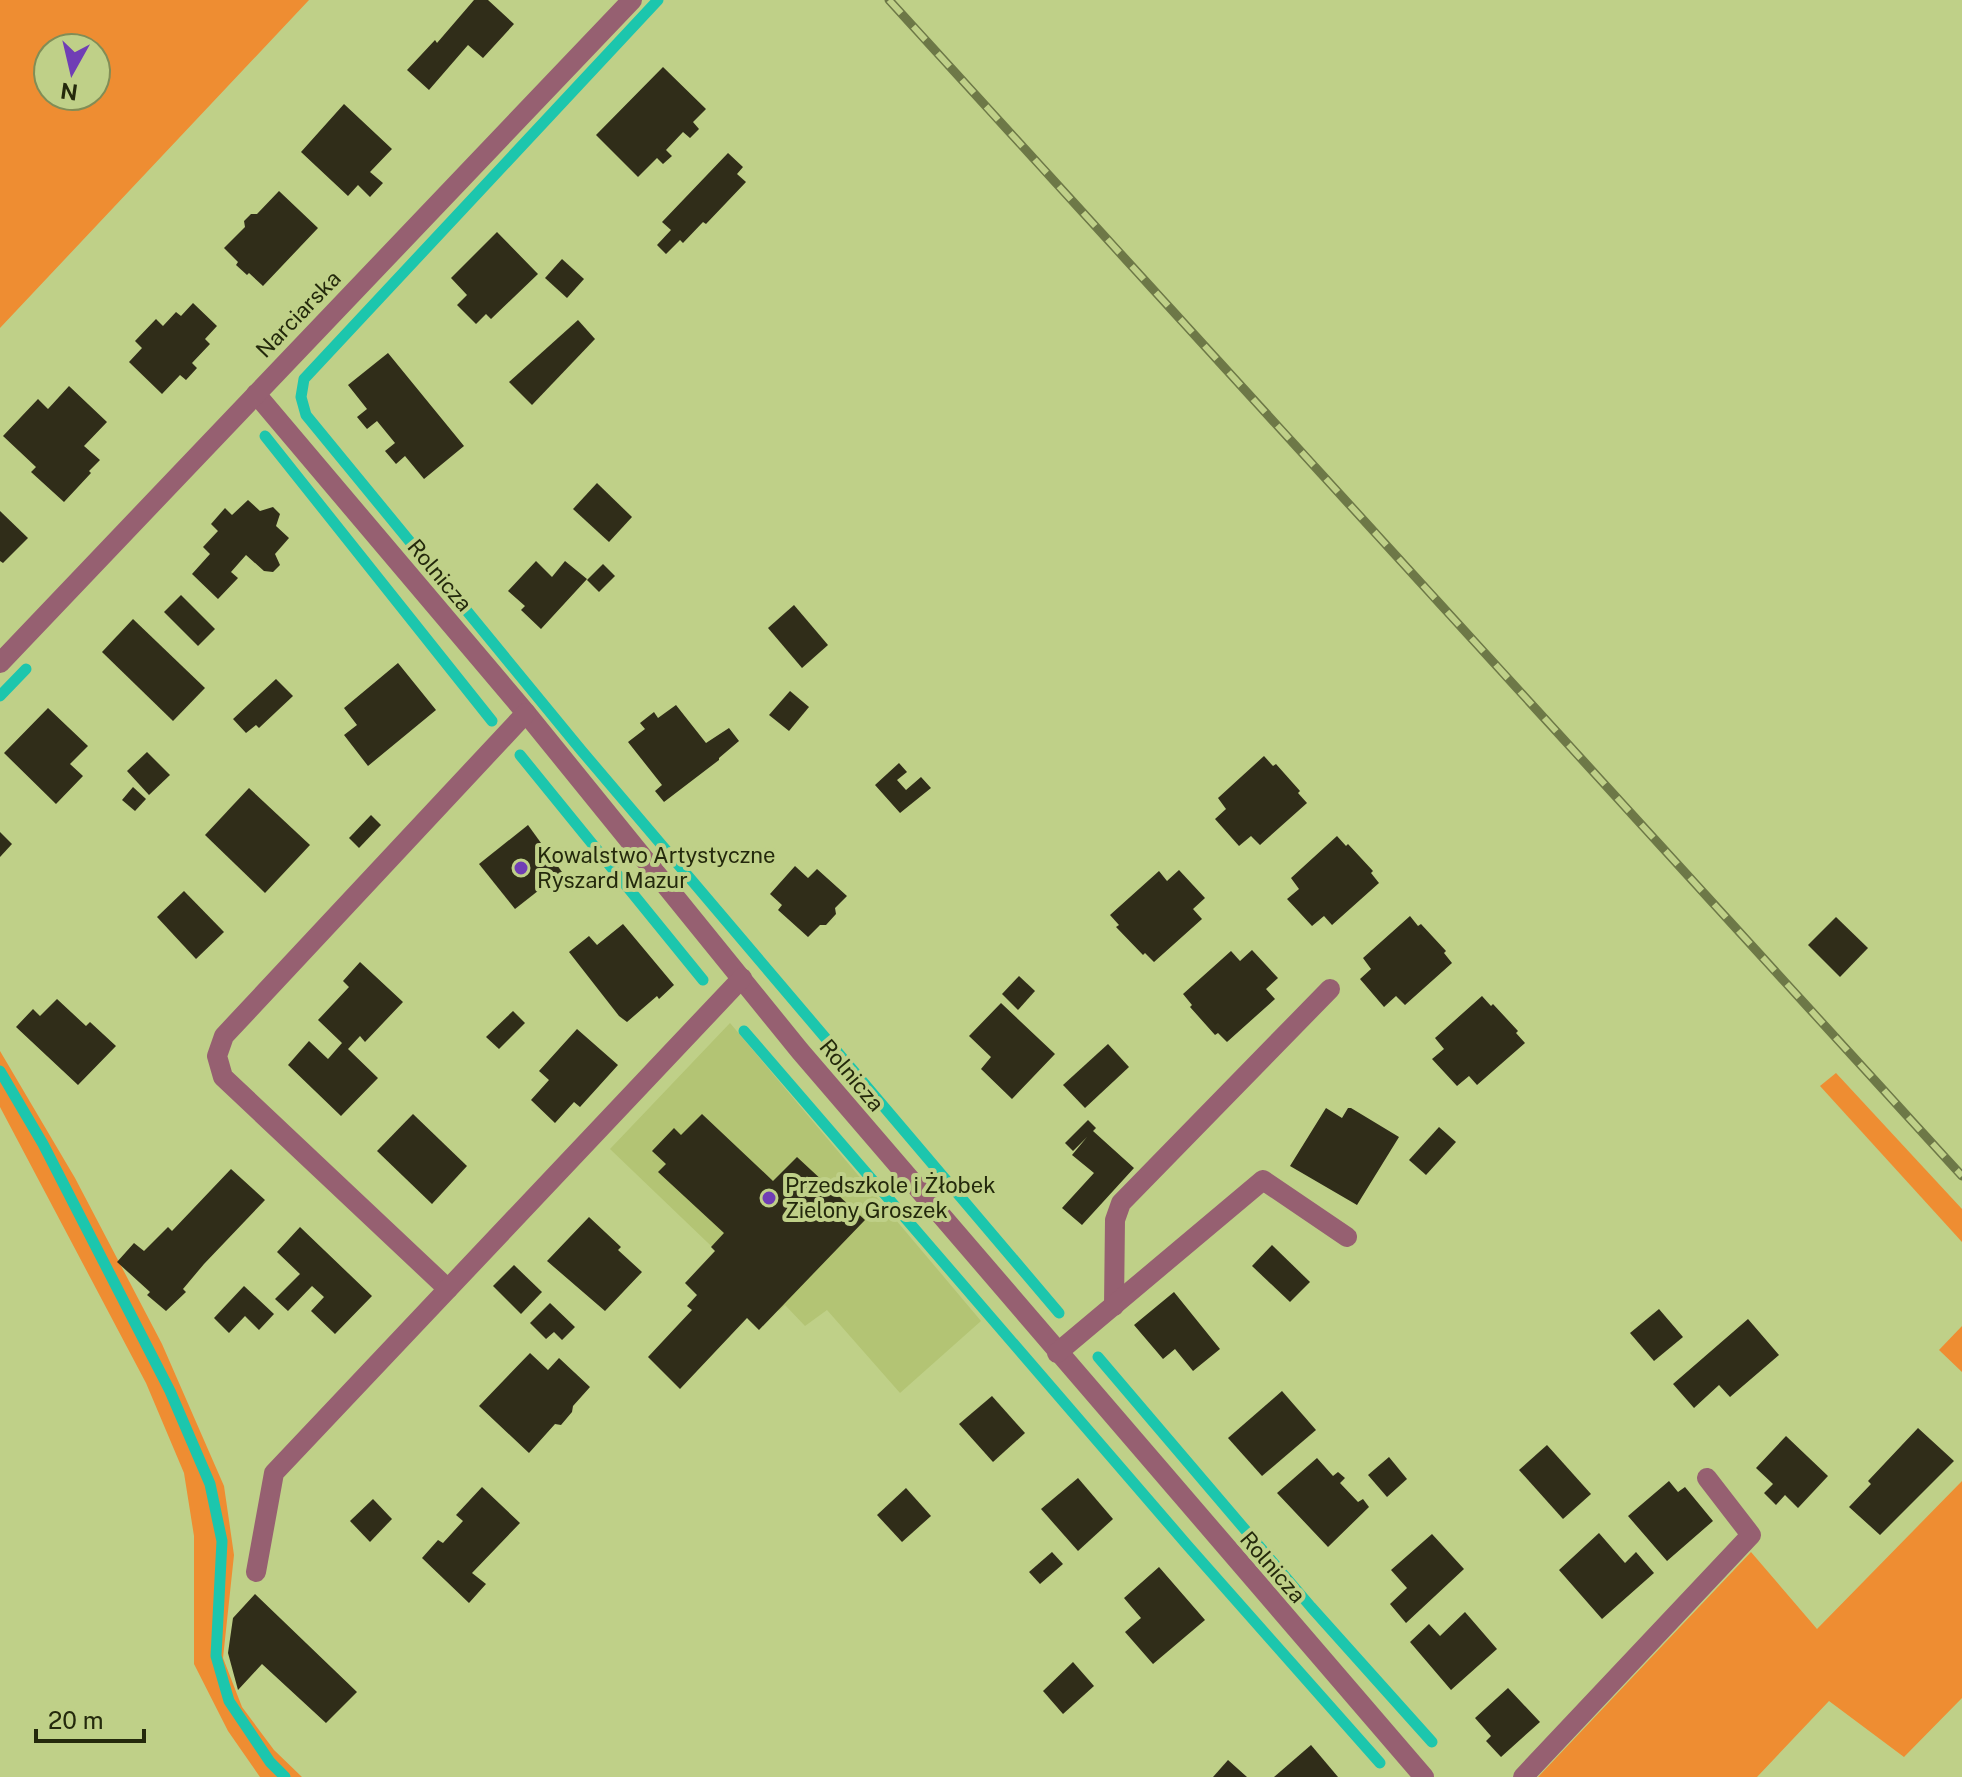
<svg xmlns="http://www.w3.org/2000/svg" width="1962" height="1777" font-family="'Public Sans',sans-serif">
  <rect width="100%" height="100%" fill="#bfd088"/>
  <polygon fill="#b3c474" points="730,1023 981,1321 900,1393 827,1310 805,1326 785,1305 779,1311 610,1149"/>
  <g fill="#ee8d32" fill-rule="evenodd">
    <path d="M 0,0 L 309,0 L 0,328 ZM 48,48 L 96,48 L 96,96 L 48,96 Z"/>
    <polygon points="0,1051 75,1178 162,1344 224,1486 234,1555 223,1658 242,1707 274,1750 302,1777 260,1777 228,1731 194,1664 194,1536 184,1473 146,1383 0,1107"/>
    <polygon points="1836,1073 1962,1209 1962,1242 1820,1086"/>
    <polygon points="1962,1326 1962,1372 1939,1350"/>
    <polygon points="1962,1481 1962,1698 1904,1757 1829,1701 1757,1777 1538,1777 1751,1552 1817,1629"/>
  </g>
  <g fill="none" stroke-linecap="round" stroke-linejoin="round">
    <g stroke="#1cc6ad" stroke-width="11">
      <polyline points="658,0 304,379 301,397 306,415 581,750 1059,1313"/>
      <polyline points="265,436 492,721"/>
      <polyline points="0,696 26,669"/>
      <polyline points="520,755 703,980"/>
      <polyline points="744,1031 1188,1546 1380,1763"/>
      <polyline points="0,1071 43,1144 170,1391 210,1484 222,1541 216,1656 229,1701 270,1762 285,1777"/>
      <polyline points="1098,1357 1311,1607 1432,1742"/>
    </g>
  </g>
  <g fill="#302d19">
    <polygon points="474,0 488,0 514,24 483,58 468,45 429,90 407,70 435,40 437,43"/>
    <polygon points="663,67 706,109 693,122 699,129 690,138 683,132 666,150 672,156 663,164 657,158 638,177 596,135"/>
    <polygon points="344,104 392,149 370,172 383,183 370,197 358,185 348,196 301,152"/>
    <polygon points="728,153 743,167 737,174 746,182 706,224 703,222 683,243 680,240 666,254 657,245 671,230 662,222"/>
    <polygon points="279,191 318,228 263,286 249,273 247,275 236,265 238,262 224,248 245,227 244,221 251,214 257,214"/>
    <polygon points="497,232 538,274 491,319 486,314 476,324 457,305 467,295 451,278"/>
    <polygon points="562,259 584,279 567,298 545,278"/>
    <polygon points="193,303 217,326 205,339 210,344 192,363 197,368 186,380 180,375 162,394 129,362 142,348 135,341 156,319 163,326 176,312 181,316"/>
    <polygon points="578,320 595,339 532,405 509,382"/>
    <polygon points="388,353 464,446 424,479 405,456 396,464 385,451 395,443 377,421 367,429 357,417 367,409 348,385"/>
    <polygon points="69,386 107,422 84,446 100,460 89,471 91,473 64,502 31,472 36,467 3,436 38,399 48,409"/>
    <polygon points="597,483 632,517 609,542 573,509"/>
    <polygon points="248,500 260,511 273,507 280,514 276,526 289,538 275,554 280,565 273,572 264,571 246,555 231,572 238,578 218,599 192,574 210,554 203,547 218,531 211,524 225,508 232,515"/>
    <polygon points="0,511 28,538 3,563 0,561"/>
    <polygon points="536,561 552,577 565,561 587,579 541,629 521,610 525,606 508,591"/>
    <polygon points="603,564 615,576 599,592 587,580"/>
    <polygon points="181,595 215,629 198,646 164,612"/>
    <polygon points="794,605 828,645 802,668 768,628"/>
    <polygon points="133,619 205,688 173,721 102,652"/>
    <polygon points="398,663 436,710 368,766 344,735 357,725 344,708"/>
    <polygon points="276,679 293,696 259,728 256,725 246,733 233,719"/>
    <polygon points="790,691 809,707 789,731 769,715"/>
    <polygon points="676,705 706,743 729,728 739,741 719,758 719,760 664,802 655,791 662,785 628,742 645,729 640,723 654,712 658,718"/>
    <polygon points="48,708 88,746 70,764 83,776 56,804 4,753"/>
    <polygon points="147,752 170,775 149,795 127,771"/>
    <polygon points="1264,756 1273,766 1276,764 1300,791 1298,793 1307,803 1260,845 1251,836 1239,846 1215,819 1226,809 1218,798"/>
    <polygon points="899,763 907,772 897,780 906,790 921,777 931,788 900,813 875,785"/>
    <polygon points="133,787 146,799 135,811 122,800"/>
    <polygon points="249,788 310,845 265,893 205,835"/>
    <polygon points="371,815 381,825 359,848 349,838"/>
    <polygon points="528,825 562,872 515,909 479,864"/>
    <polygon points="0,832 12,844 0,857"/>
    <polygon points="1337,836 1346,846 1348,844 1373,871 1371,873 1379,883 1332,925 1324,916 1312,926 1287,899 1299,889 1291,878"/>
    <polygon points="795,866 808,878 817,869 847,896 835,908 836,914 826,925 820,925 808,937 778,910 782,905 770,894"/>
    <polygon points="1179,870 1205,898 1193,909 1202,919 1154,962 1145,953 1143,955 1116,927 1119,925 1110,915 1159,871 1167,881"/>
    <polygon points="184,891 224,932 196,959 157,917"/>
    <polygon points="1410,916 1418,926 1421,924 1446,951 1444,953 1452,963 1405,1005 1396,996 1384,1007 1360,979 1371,969 1363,958"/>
    <polygon points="1836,917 1868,948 1840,977 1808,945"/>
    <polygon points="623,924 674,985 659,999 657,996 627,1022 619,1016 569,952 589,936 597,945"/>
    <polygon points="1252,950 1278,978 1266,989 1275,999 1227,1042 1218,1033 1215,1035 1190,1007 1192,1005 1183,994 1231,951 1240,961"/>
    <polygon points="360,962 403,1002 365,1042 360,1036 348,1049 378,1078 341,1116 288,1065 309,1041 328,1059 342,1043 318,1020 349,987 343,981"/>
    <polygon points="1019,976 1035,991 1018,1010 1002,994"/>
    <polygon points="1482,996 1491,1006 1493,1004 1518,1031 1516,1033 1525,1043 1477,1085 1469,1076 1457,1086 1432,1059 1444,1049 1435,1038"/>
    <polygon points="57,999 86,1026 90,1022 116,1046 78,1085 16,1027 33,1009 40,1016"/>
    <polygon points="1001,1003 1055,1054 1012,1099 981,1069 991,1057 969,1036"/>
    <polygon points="513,1011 525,1023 499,1049 486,1037"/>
    <polygon points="577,1029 618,1065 580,1107 574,1102 555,1123 531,1100 549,1080 539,1071"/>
    <polygon points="1108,1044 1129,1067 1085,1108 1063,1085"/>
    <polygon points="1326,1108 1342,1118 1348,1108 1351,1108 1399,1137 1357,1205 1290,1166"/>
    <polygon points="413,1114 467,1166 432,1204 377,1151"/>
    <polygon points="702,1114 773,1181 797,1157 865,1220 759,1330 747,1318 680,1389 648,1357 692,1310 687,1306 697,1295 685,1283 715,1251 711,1247 724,1233 658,1172 666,1164 652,1151 674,1128 681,1135"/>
    <polygon points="1088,1120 1096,1128 1093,1131 1134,1168 1082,1225 1062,1208 1094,1173 1072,1155 1087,1137 1073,1151 1065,1143"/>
    <polygon points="1439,1127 1456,1142 1426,1175 1409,1160"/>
    <polygon points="231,1169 265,1200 204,1264 183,1289 186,1292 166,1311 147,1295 150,1292 117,1262 134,1243 144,1251 168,1227 172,1231"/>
    <polygon points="589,1217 621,1247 618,1250 642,1272 605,1311 547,1261"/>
    <polygon points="300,1227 372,1296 335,1334 311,1311 324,1297 312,1286 288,1311 275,1299 300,1274 277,1252"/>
    <polygon points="1272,1245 1310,1282 1290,1302 1252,1266"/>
    <polygon points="514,1265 542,1292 521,1314 493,1286"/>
    <polygon points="244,1286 274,1314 259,1330 245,1316 229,1333 214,1318"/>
    <polygon points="1174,1292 1220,1349 1193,1371 1175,1349 1163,1359 1134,1325"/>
    <polygon points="550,1303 575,1327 562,1340 554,1332 546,1339 530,1323"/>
    <polygon points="1659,1309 1683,1337 1654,1361 1630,1333"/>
    <polygon points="1748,1319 1779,1355 1730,1397 1719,1385 1694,1408 1673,1384"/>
    <polygon points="530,1353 548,1370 559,1358 590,1387 573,1406 572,1412 561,1425 555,1424 529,1453 479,1406"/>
    <polygon points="1282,1391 1316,1430 1262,1476 1228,1438"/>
    <polygon points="992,1396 1025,1433 993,1462 959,1424"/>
    <polygon points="1918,1428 1954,1461 1880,1535 1849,1507 1871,1484 1868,1481"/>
    <polygon points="1786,1436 1828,1476 1798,1508 1785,1495 1776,1505 1764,1493 1773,1484 1756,1468"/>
    <polygon points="1547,1445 1591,1494 1563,1519 1519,1470"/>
    <polygon points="1389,1457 1407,1479 1387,1497 1368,1475"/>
    <polygon points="1317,1458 1333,1476 1338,1472 1345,1478 1340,1483 1358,1502 1363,1499 1369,1507 1328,1547 1277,1493"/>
    <polygon points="1078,1478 1113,1519 1078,1551 1041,1509"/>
    <polygon points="1669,1481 1678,1492 1685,1487 1713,1521 1667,1561 1628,1516"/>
    <polygon points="482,1487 520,1523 472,1573 486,1584 469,1603 422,1558 438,1540 443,1543 463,1521 456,1515"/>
    <polygon points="906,1488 931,1516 902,1542 877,1515"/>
    <polygon points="373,1499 392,1519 370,1542 350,1521"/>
    <polygon points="1599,1533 1625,1563 1636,1552 1654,1573 1602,1619 1559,1570"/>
    <polygon points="1432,1534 1464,1569 1406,1623 1390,1604 1407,1588 1391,1570"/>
    <polygon points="1052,1552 1063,1564 1040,1584 1029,1572"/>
    <polygon points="1159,1567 1205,1620 1153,1664 1125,1632 1141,1618 1124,1598"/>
    <polygon points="255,1594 357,1692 326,1723 262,1664 238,1690 228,1653 233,1618"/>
    <polygon points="1465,1612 1497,1649 1451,1690 1410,1642 1429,1624 1440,1636"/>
    <polygon points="1073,1662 1094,1686 1063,1714 1043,1691"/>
    <polygon points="1508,1688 1540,1722 1501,1757 1486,1741 1491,1736 1475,1718"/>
    <polygon points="1311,1745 1338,1777 1274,1777"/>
    <polygon points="1228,1760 1247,1777 1213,1777"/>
  </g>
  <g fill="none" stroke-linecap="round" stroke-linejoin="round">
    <g stroke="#966071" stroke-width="20">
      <polyline points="256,394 526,713 800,1051 1424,1777"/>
      <polyline points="0,663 632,0"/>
      <polyline points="448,1289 223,1077 217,1056 224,1036 526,713"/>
      <polyline points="1114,1306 1115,1220 1121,1203 1330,989"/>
      <polyline points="1057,1353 1263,1180 1347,1237"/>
      <polyline points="256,1572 274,1473 742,978"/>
      <polyline points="1523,1777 1751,1535 1707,1478"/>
    </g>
    <g stroke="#6d7847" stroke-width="9">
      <polyline id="rail" points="889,0 1962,1176"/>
    </g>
    <use href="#rail" stroke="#bfd088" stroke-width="6" stroke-dasharray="18" stroke-linecap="butt"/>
  </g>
  <g fill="#703eb5" stroke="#bfd088" stroke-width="3">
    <circle cx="521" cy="868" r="8"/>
    <circle cx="769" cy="1198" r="8"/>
  </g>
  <g text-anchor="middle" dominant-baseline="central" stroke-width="8" stroke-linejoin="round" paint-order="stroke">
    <g font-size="22" fill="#24290c" stroke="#bfd088">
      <text transform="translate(298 314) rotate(-46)">Narciarska</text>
      <text transform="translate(440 575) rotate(50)">Rolnicza</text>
      <text transform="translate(852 1075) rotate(50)">Rolnicza</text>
      <text transform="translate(1273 1567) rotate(49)">Rolnicza</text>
    </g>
    <g font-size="22" fill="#24290c" stroke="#bfd088" text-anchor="start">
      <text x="537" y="855">Kowalstwo Artystyczne<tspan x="537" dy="25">Ryszard Mazur</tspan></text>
      <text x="785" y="1185">Przedszkole i Żłobek<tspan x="785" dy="25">Zielony Groszek</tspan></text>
    </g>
  </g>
  <g transform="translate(72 72) rotate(188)"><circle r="38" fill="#bfd088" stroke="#818d56" stroke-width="2"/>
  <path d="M0-6L14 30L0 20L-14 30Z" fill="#703eb5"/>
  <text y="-12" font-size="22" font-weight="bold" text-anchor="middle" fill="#24290c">N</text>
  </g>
  <path d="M36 1729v12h108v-12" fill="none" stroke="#24290c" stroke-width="4"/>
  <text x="48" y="1729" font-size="24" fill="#24290c" stroke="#bfd088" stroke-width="6" paint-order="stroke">20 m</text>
</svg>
